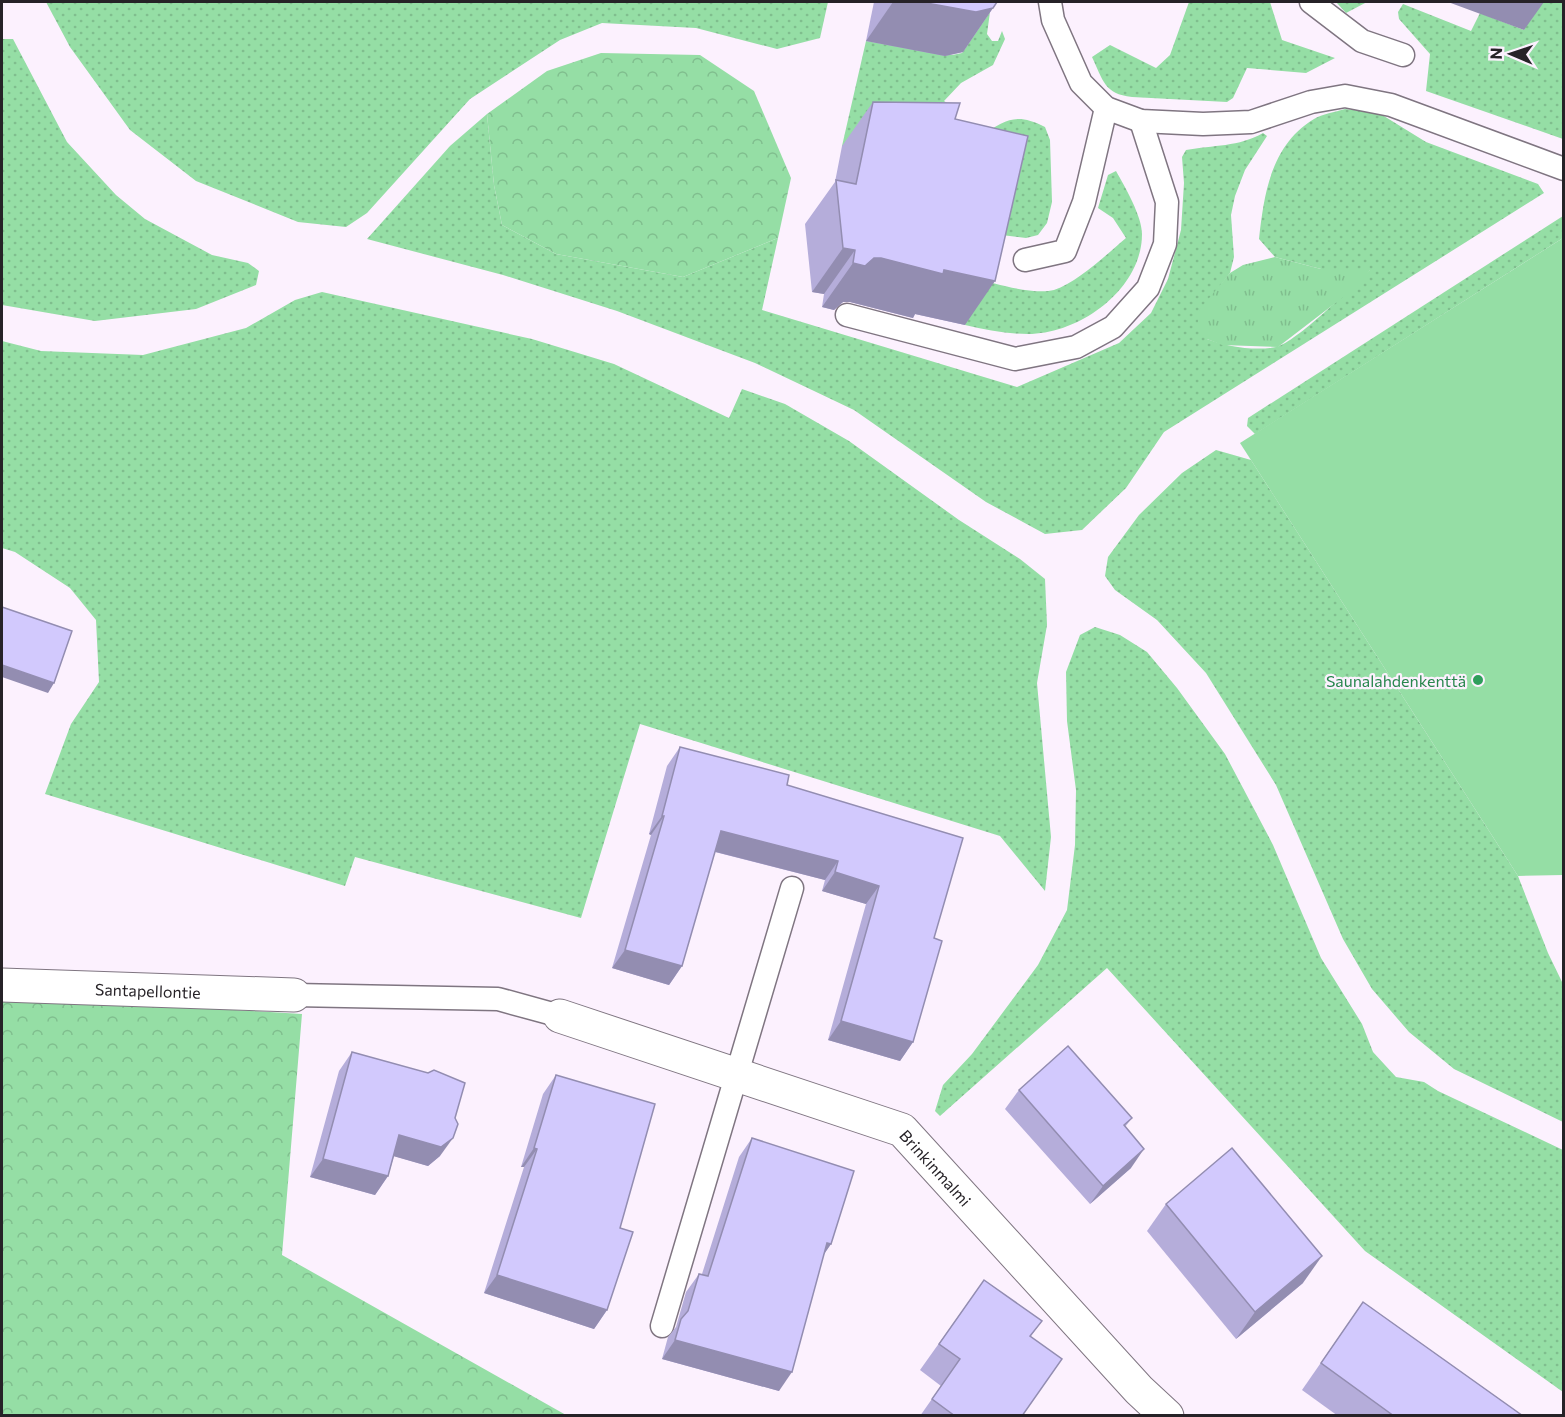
<svg xmlns="http://www.w3.org/2000/svg" width="1565" height="1417" font-family="Commissioner,sans-serif">
  <defs>
    <pattern id="grass-dots" width="8" height="8" patternUnits="userSpaceOnUse" patternTransform="scale(1.5)"><rect width="8" height="8" fill="#95dea5"/><path d="M2 2h.1M6 6h.1" fill="none" stroke="#80be8e" stroke-width="1.8" stroke-linecap="round"/></pattern>
    <pattern id="forest-crowns" width="20" height="18" patternUnits="userSpaceOnUse" patternTransform="scale(1.5)"><rect width="20" height="18" fill="#95dea5"/><path d="M2 6a3 3 0 1 1 6 0M12 15a3 3 0 1 1 6 0" fill="none" stroke="#80be8e"/></pattern>
    <pattern id="park-tufts" width="24" height="20" patternUnits="userSpaceOnUse" patternTransform="scale(1.5)"><rect width="24" height="20" fill="#95dea5"/><path d="M3 7l-1-3M5 7V3M7 7l1-3M15 17l-1-3M17 17v-4M19 17l1-3" fill="none" stroke="#80be8e"/></pattern>
  </defs>
  <rect width="100%" height="100%" fill="#fcf1fe"/>
  <g fill="url(#grass-dots)">
    <polygon points="46,2 828,2 820,38 777,49 696,28 602,23 560,40 470,99 367,213 346,227 298,222 196,181 130,130 70,47"/>
    <path d="M 1189,2 L 1270,2 L 1282,40 L 1335,58 L 1306,73 L 1247,68 L 1233,98 L 1227,102 L 1132,97 C 1104,94 1103,80 1092,57 L 1110,45 L 1156,68 L 1170,55 Z"/>
    <polygon points="1336,2 1367,2 1346,13"/>
    <polygon points="1535,2 1563,2 1563,139 1426,91 1430,54 1399,19 1398,12 1403,4 1471,31 1480,13 1524,30"/>
    <path d="M 990,12 L 987,34 L 992,41 L 998,41 L 1002,31 L 1005,39 L 993,65 L 961,83 L 944,101 L 950,105 L 957,126 L 980,136 C 1007,120 1015,112 1045,127 L 1050,140 L 1052,202 L 1047,223 L 1038,235 L 1026,238 L 985,233 L 842,146 L 866,41 L 952,55 L 962,53 Z"/>
    <polygon points="2,39 13,39 67,142 116,195 145,219 212,255 248,263 259,271 256,285 196,309 95,321 2,305"/>
    <path d="M 1345,109 L 1379,113 L 1426,142 L 1538,184 L 1544,193 L 1164,432 L 1126,488 L 1082,530 L 1045,534 L 986,502 L 854,410 L 755,363 L 617,311 L 503,275 L 367,239 L 450,146 L 487,114 L 494,185 L 502,225 L 556,254 L 683,277 L 778,238 L 762,310 L 1017,387 L 1119,343 L 1151,313 L 1168,279 L 1181,230 L 1184,183 L 1182,157 L 1186,150 C 1213,145 1239,147 1263,133 L 1267,136 L 1245,170 L 1235,196 L 1231,215 L 1234,257 L 1230,273 L 1217,290 L 1207,339 C 1227,347 1255,351 1276,347 C 1297,342 1352,286 1370,270 L 1321,269 L 1275,257 L 1259,239 C 1264,194 1271,145 1314,119 C 1322,114 1335,112 1345,109 Z"/>
    <path d="M 1116,171 C 1125,187 1142,216 1142,234 C 1142,289 1080,334 1028,334 C 1007,334 986,330 965,325 L 975,278 C 995,284 1034,295 1054,290 C 1078,282 1107,254 1126,238 L 1113,218 L 1098,208 L 1108,175 Z"/>
    <polygon points="1563,216 1563,238 1255,434 1247,426 1248,418"/>
    <polygon points="322,292 532,339 614,364 729,418 742,389 785,404 849,441 959,520 1020,559 1045,579 1047,625 1037,683 1051,837 1045,891 1000,836 640,724 581,918 355,857 345,886 45,794 71,724 99,682 96,620 70,588 15,552 2,548 2,341 41,351 143,355 246,328 295,300"/>
    <polygon points="1216,450 1251,460 1518,876 1548,953 1563,984 1563,1122 1454,1069 1409,1032 1372,989 1343,939 1276,785 1206,673 1157,620 1115,590 1105,576 1108,557 1139,515 1182,473"/>
    <polygon points="1095,627 1120,635 1147,652 1177,688 1225,754 1273,845 1321,958 1362,1024 1373,1052 1396,1077 1424,1082 1438,1091 1563,1150 1563,1392 1365,1251 1107,968 940,1116 935,1111 943,1085 972,1054 1038,965 1067,910 1075,845 1076,790 1067,721 1066,672 1080,635"/>
  </g>
  <g fill="url(#forest-crowns)">
    <polygon points="601,53 700,55 754,91 791,178 778,238 683,277 556,254 502,225 494,185 487,114 547,71"/>
    <polygon points="2,996 302,1014 282,1255 566,1415 2,1415"/>
  </g>
  <polygon fill="url(#park-tufts)" points="1275,257 1321,269 1371,269 1355,288 1278,347 1222,345 1207,339 1197,328 1200,309 1230,273 1243,265"/>
  <polygon fill="#95dea5" points="1563,238 1563,875 1518,876 1240,443"/>
  <g fill="none" stroke-linecap="round" stroke-linejoin="round">
    <g stroke="#7f7581" stroke-width="25">
      <g id="service">
        <polyline points="1050,2 1053,20 1081,83 1106,108 1141,121 1203,124 1251,122 1311,102 1345,96 1391,105 1564,169"/>
        <polyline points="1311,2 1362,41 1403,55"/>
        <polyline points="1025,260 1065,251 1084,202 1106,108"/>
        <polyline points="847,315 1015,359 1076,347 1113,327 1148,288 1165,244 1167,202 1141,121"/>
        <polyline points="294,995 498,999 560,1016"/>
        <polyline points="662,1326 792,888"/>
      </g>
    </g>
    <g stroke="#7f7581" stroke-width="35">
      <g id="minor">
        <path id="s1" d="M 2,985 L 294,995"/>
        <path id="s2" d="M 560,1016 L 902,1130 L 1139,1390 L 1167,1416"/>
      </g>
    </g>
    <use href="#service" stroke="#fff" stroke-width="22"/>
    <use href="#minor" stroke="#fff" stroke-width="33"/>
  </g>
  <g fill="#b5adda">
    <polygon points="874,2 997,2 963,52 945,56 866,41"/>
    <polygon points="873,102 955,119 965,325 915,314 913,318 850,302 843,302 834,310 822,307 824,294 812,292 805,224 835,182 842,146"/>
    <polygon points="680,747 787,785 934,938 913,1042 900,1061 828,1040 866,904 822,891 825,880 715,852 682,966 669,985 612,968 651,835 649,834 667,766"/>
    <polygon points="352,1052 440,1156 428,1166 394,1156 388,1176 375,1195 310,1177 339,1071"/>
    <polygon points="556,1075 620,1228 607,1310 594,1329 484,1293 524,1167 521,1167 543,1094"/>
    <polygon points="1019,1090 1132,1118 1125,1127 1131,1168 1090,1204 1005,1109"/>
    <polygon points="752,1138 831,1244 824,1254 779,1391 662,1359 668,1337 676,1327 686,1292 699,1274 702,1274 739,1157"/>
    <polygon points="1166,1204 1303,1283 1236,1339 1147,1231"/>
    <polygon points="984,1280 1042,1321 1031,1336 1022,1416 920,1416 941,1386 920,1370"/>
    <polygon points="1363,1302 1523,1416 1338,1416 1302,1390"/>
  </g>
  <g fill="#938db1">
    <polygon points="893,2 921,2 993,8 963,52 945,56 866,41"/>
    <polygon points="1448,2 1544,2 1524,30"/>
    <polygon points="843,248 855,250 824,294 812,292"/>
    <polygon points="874,258 881,258 944,270 995,281 965,325 915,314 913,318 850,302 843,302 834,310 822,307 853,263"/>
    <polygon points="2,665 54,683 48,693 2,677"/>
    <polygon points="662,816 664,816 651,835 649,834"/>
    <polygon points="721,831 838,861 825,880 708,850"/>
    <polygon points="835,872 879,886 866,904 822,891"/>
    <polygon points="625,950 682,966 669,985 612,968"/>
    <polygon points="841,1021 913,1042 900,1061 828,1040"/>
    <polygon points="399,1135 453,1138 440,1156 428,1166 386,1154"/>
    <polygon points="534,1148 537,1149 524,1167 521,1167"/>
    <polygon points="1144,1149 1131,1168 1090,1204 1103,1186"/>
    <polygon points="323,1159 388,1176 375,1195 310,1177"/>
    <polygon points="827,1243 831,1244 818,1263"/>
    <polygon points="1322,1256 1303,1283 1236,1339 1255,1312"/>
    <polygon points="497,1275 607,1310 594,1329 484,1293"/>
    <polygon points="675,1340 792,1372 779,1391 662,1359"/>
  </g>
  <g fill="#d2c9fd" stroke="#938db1" stroke-width="1.5">
    <polygon points="921,2 997,2 993,8 976,12"/>
    <polygon points="873,102 960,103 955,119 1028,136 995,281 944,270 943,274 881,258 874,258 865,266 853,263 855,250 843,248 836,180 856,184"/>
    <polygon points="2,607 72,631 54,683 2,665"/>
    <polygon points="680,747 789,775 787,785 963,838 934,938 942,941 913,1042 841,1021 879,886 835,872 838,861 721,831 682,966 625,950 664,816 662,816"/>
    <polygon points="1068,1046 1132,1118 1124,1125 1144,1149 1103,1186 1019,1090"/>
    <polygon points="352,1052 428,1073 434,1070 465,1083 455,1118 458,1124 453,1138 441,1147 399,1135 388,1176 323,1159"/>
    <polygon points="556,1075 655,1104 620,1228 633,1232 607,1310 497,1275 537,1149 534,1148"/>
    <polygon points="752,1138 854,1171 831,1244 827,1243 792,1372 675,1340 681,1319 688,1311 699,1274 708,1276"/>
    <polygon points="1232,1148 1322,1256 1255,1312 1166,1204"/>
    <polygon points="984,1280 1042,1321 1030,1336 1062,1359 1022,1416 955,1416 932,1399 960,1359 939,1344"/>
    <polygon points="1363,1302 1523,1416 1394,1416 1321,1363"/>
  </g>
  <circle fill="#2e9e5b" stroke="#fcf1fe" stroke-width="2" cx="1478" cy="680" r="6"/>
  <g text-anchor="middle" dominant-baseline="central" stroke-width="4.5" stroke-linejoin="round" paint-order="stroke">
    <g font-size="16" fill="#27864d" stroke="#fcf1fe" text-anchor="end">
      <text x="1466" y="680">Saunalahdenkenttä</text>
    </g>
    <g font-size="16" fill="#262227" stroke="#fcf1fe">
      <text stroke="none"><textPath href="#s1" startOffset="146">Santapellontie</textPath></text>
      <text stroke="none"><textPath href="#s2" startOffset="411">Brinkinmalmi</textPath></text>
    </g>
  </g>
  <rect width="1565" height="1417" fill="none" stroke="#262227" stroke-width="6"/>
  <g transform="translate(1511 54) rotate(272)" stroke="#fcf1fe" stroke-width="4.5" paint-order="stroke">
  <path d="M0-4.5L10 22L0 15L-10 22Z" fill="#262227"/>
  <text y="-9" font-size="16" font-weight="bold" text-anchor="middle" fill="#262227">N</text>
  </g>
</svg>
